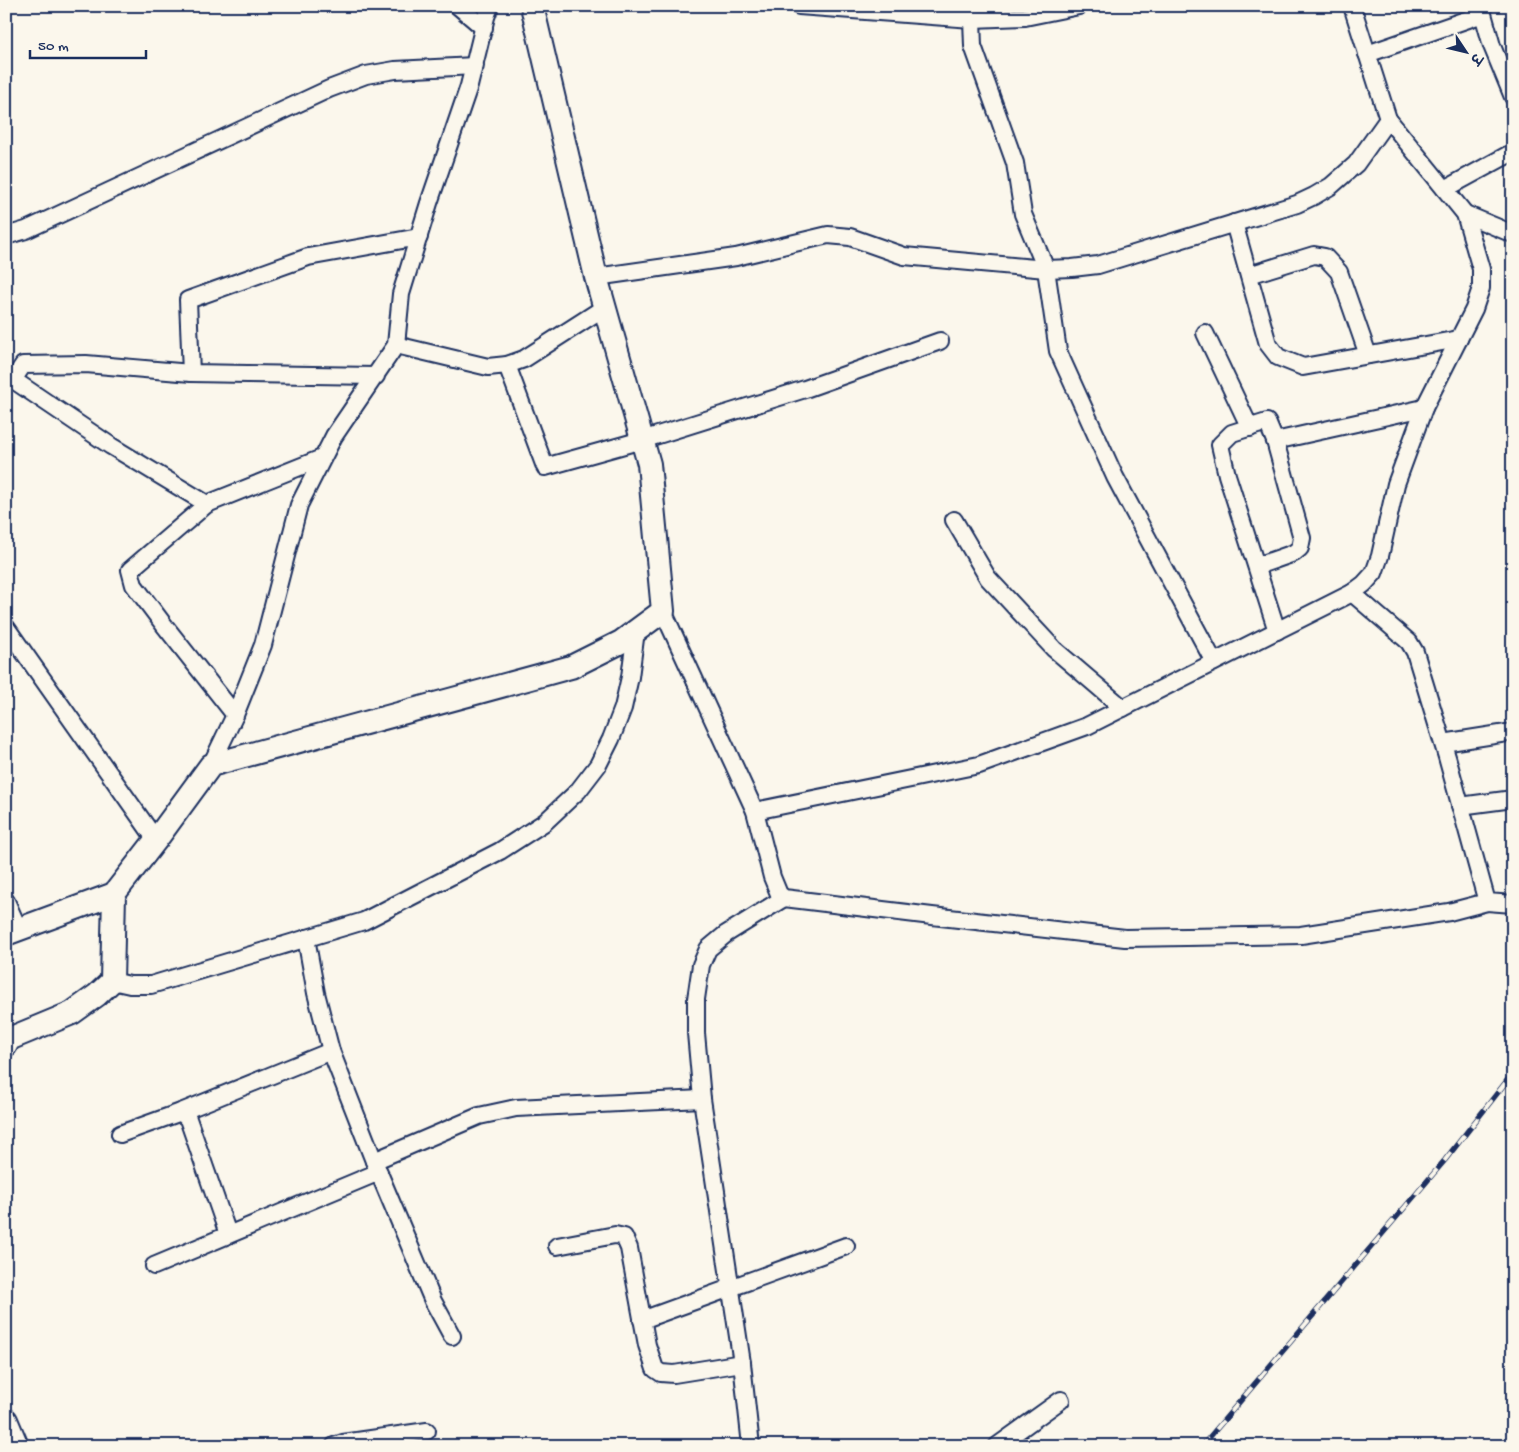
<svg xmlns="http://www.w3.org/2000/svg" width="1519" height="1452" font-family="'Gochi Hand','Playpen Sans Deva',sans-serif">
  <rect width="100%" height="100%" fill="#fbf7ec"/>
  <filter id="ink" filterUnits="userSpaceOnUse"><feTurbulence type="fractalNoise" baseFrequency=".02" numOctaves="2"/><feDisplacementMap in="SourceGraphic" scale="10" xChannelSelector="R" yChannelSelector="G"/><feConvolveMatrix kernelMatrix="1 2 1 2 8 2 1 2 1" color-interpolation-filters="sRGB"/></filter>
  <g filter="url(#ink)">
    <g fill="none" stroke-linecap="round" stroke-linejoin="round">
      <g stroke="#1b2f5e" stroke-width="20">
        <g id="street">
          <polyline points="458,6 484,28"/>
          <polyline points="799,6 972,19 1025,17 1079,6"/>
          <polyline points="969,6 972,19 973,46 1015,163 1023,214 1046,269 1058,351 1115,477 1214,662"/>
          <polyline points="1367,54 1483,14 1492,46 1513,97"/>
          <polyline points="1388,119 1465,214 1481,269 1481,288 1474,309 1424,408 1396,484 1380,556 1374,573 1364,584 1352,593 1409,642 1415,652 1447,757 1487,902 1513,904"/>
          <polyline points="1445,189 1513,152"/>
          <polyline points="1465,214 1513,234"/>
          <polyline points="1234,223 1268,344 1278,357 1303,367 1459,339"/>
          <polyline points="6,236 26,230 329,89 366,75 395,70 475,66"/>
          <polyline points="1249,275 1314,255 1325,257 1339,272 1368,355"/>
          <polyline points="596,277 736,257 828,235 850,237 904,256 1046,269 1072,268 1098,265 1297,204 1314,196 1331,186 1356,164 1388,119 1352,6"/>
          <polyline points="1205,333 1250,428"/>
          <polyline points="396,345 488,367 507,365 524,359 605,307"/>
          <polyline points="507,365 545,467 642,440 805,389 940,341"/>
          <polyline points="191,373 188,300 308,257 419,237"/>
          <polyline points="6,375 111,446 207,504"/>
          <polyline points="13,380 23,365 86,364 191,373 376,376"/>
          <polyline points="954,520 988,578 1054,649 1123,708"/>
          <polyline points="1257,566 1294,553 1300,548 1302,538 1275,441"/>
          <polyline points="663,611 755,811 772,877 779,894 784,898 932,916 1125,938 1301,935 1449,912 1487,902"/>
          <polyline points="6,627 156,840"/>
          <polyline points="1277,631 1227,475 1220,445 1232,433 1267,422 1275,441 1424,408"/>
          <polyline points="235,715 164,625 134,585 130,570 207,504 322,458"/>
          <polyline points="1443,743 1513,732"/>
          <polyline points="211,765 235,715 263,645 299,505 334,436 396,345 401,294 429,203 469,86 486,17 490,6"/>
          <polyline points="1460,806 1513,799"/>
          <polyline points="755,811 979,765 1087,726 1352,593"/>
          <polyline points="6,901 19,930"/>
          <polyline points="306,938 316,993 331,1051 374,1161 433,1301 452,1336"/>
          <polyline points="112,981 130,985 151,985 364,921 500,851 545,822 578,791 598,765 611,739 623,708 630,677 636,631"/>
          <polyline points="181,1112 188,1119 228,1234"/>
          <polyline points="120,1134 181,1112 331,1051"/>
          <polyline points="374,1161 479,1116 516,1108 702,1099"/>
          <polyline points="557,1246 615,1235 624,1237 629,1248 647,1345 655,1369 661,1373 674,1374 742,1363"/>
          <polyline points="154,1266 379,1172"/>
          <polyline points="642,1320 846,1246"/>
          <polyline points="334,1446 343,1443 427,1431"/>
          <polyline points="751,1446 742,1363 702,1099 696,1033 696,999 701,965 708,949 726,934 784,898"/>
          <polyline points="997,1446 1061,1400"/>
        </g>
      </g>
      <g stroke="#1b2f5e" stroke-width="26">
        <g id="secondary">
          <polyline points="6,934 114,894 156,840 211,765 571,667 621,642 663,611 649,464 596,277 532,6"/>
          <polyline points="6,1045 9,1039 72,1013 97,995 112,981 114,894"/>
          <polyline points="6,1420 17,1446"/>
        </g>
      </g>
      <use href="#street" stroke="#fbf7ec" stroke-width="16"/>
      <use href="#secondary" stroke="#fbf7ec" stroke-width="22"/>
      <g stroke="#1b2f5e" stroke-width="5.5">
        <polyline id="rail" points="1202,1446 1445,1160 1513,1073"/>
      </g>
      <use href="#rail" stroke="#fbf7ec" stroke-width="4" stroke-dasharray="11" stroke-linecap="butt"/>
    </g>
  </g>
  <rect width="1519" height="1452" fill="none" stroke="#fbf7ec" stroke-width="25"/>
  <rect x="12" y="12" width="1494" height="1427" fill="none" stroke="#1b2f5e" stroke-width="2" filter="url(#ink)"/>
  <g transform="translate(1466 52) rotate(125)" stroke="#fbf7ec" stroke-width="4" paint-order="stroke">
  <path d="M0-4L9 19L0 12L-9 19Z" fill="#1b2f5e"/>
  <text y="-8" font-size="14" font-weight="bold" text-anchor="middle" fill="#1b2f5e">उ</text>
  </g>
  <path d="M30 50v8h116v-8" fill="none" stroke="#1b2f5e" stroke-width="2.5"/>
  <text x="38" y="50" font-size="15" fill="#1b2f5e" stroke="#fbf7ec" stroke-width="4" paint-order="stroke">50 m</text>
</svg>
